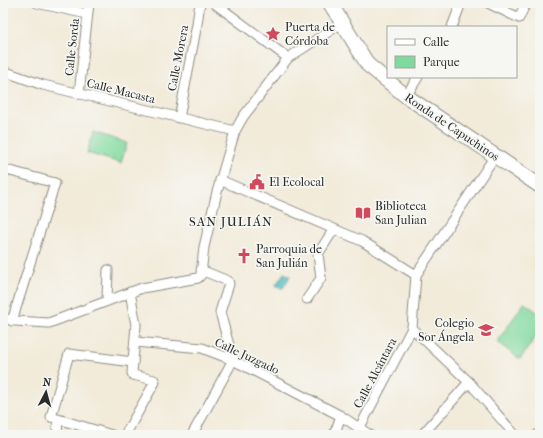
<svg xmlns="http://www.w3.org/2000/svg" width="543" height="438" font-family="'IM FELL French Canon',serif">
  <rect width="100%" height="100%" fill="#f6f6f2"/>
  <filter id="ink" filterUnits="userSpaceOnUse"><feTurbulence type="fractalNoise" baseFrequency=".025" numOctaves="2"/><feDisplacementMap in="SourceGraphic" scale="8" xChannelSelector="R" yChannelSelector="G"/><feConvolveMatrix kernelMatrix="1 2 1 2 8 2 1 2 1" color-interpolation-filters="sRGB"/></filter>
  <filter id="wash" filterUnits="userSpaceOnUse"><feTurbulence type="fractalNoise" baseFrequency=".012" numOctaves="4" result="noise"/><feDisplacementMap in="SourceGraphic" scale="16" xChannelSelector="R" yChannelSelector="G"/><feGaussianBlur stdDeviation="0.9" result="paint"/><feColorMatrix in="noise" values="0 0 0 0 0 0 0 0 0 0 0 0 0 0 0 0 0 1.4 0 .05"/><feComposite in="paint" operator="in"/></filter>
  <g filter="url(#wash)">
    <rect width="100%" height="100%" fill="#f2ebda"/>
    <g fill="#80d99e" stroke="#568264">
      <polygon points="93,132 127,143 121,163 87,153"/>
      <polygon points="524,303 540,314 540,331 520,359 497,342"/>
    </g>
    <polygon fill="#4fbdc4" stroke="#3d7478" points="284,273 290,276 283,288 281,288 276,285"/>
  </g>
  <g filter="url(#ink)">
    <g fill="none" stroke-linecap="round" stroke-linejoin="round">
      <g stroke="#8e8b82" stroke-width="11">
        <g id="minor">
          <polyline points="37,3 87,14"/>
          <polyline points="214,3 288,58"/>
          <polyline points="488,3 519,18 526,3"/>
          <polyline points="452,27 461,3"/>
          <polyline points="3,71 43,85 235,131"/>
          <polyline points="79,94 89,3"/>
          <polyline points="406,96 418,77"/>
          <polyline points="179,118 197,24 200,3"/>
          <polyline points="495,156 416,275 412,328 469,382 515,435"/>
          <polyline points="3,169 55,183 12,321"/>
          <polyline points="220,180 362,241 416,275"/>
          <polyline points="307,299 321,278 318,254 334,229"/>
          <polyline points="107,301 108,270"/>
          <polyline points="3,318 15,321 49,323 142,288 198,278 201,275 204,247 217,192 235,131 243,117 288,58 342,23"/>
          <polyline points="135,342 202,348 233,360 341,416"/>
          <polyline points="359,429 412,328"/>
          <polyline points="57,435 58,420"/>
          <polyline points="112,435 51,417 69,354 133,362"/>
          <polyline points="125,435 155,382 154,380 133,375 132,373 136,325 130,292"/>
          <polyline points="192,435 233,360 220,312 229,284 228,281 201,270"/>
          <polyline points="334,435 341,416 370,435"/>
          <polyline points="422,435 469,382"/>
          <polyline points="537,435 540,433"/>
        </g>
      </g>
      <g stroke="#8e8b82" stroke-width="16">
        <polyline id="primary" points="330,3 368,65 406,96 540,186"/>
      </g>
      <use href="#minor" stroke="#fff" stroke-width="9"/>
      <use href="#primary" stroke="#fff" stroke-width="14"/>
    </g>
  </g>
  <defs>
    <g id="sight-bare" transform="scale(1.2)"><path d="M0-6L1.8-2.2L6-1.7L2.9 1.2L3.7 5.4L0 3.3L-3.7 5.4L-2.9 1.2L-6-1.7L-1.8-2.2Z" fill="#d1495b" stroke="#f6f6f2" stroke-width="2.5" paint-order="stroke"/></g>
    <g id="civic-bare" transform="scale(1.2)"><path d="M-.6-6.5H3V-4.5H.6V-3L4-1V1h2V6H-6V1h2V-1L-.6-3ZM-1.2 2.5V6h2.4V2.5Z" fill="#d1495b" stroke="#f6f6f2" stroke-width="2.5" paint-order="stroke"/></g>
    <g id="library-bare" transform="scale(1.2)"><path d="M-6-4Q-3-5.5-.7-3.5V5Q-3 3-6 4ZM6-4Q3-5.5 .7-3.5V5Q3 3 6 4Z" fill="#d1495b" stroke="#f6f6f2" stroke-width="2.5" paint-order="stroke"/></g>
    <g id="church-bare" transform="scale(1.2)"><path d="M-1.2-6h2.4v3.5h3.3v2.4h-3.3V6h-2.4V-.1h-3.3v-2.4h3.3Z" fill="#d1495b" stroke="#f6f6f2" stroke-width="2.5" paint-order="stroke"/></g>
    <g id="school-bare" transform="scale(1.2)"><path d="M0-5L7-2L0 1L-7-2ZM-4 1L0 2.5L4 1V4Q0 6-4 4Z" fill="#d1495b" stroke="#f6f6f2" stroke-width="2.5" paint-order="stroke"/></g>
  </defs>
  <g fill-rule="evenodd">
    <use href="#sight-bare" x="273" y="34"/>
    <use href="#civic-bare" x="257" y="182"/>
    <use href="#library-bare" x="363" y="213"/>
    <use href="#church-bare" x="244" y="256"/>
    <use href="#school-bare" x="486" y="330"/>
  </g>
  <g text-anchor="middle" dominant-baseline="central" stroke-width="3.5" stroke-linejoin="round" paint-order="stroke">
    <g font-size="12" fill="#2b2b2b" stroke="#f6f6f2" text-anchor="start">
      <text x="285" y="27">Puerta de<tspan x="285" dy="14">Córdoba</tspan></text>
      <text x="269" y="182">El Ecolocal</text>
      <text x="375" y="206">Biblioteca<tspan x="375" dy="14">San Julian</tspan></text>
      <text x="256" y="249">Parroquia de<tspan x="256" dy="14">San Julián</tspan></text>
      <text x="474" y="323" text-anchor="end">Colegio<tspan x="474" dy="14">Sor Ángela</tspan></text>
    </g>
    <g font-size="12" fill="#2b2b2b" stroke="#f6f6f2">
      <text transform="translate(72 47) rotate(-84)">Calle Sorda</text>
      <text transform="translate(178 58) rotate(-79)">Calle Morera</text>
      <text transform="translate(121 91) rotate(14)">Calle Macasta</text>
      <text transform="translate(452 127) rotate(34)">Ronda de Capuchinos</text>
      <text transform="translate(247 356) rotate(25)">Calle Juzgado</text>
      <text transform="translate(375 373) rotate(-62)">Calle Alcántara</text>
    </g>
    <g font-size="13" letter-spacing="1" fill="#2b2b2b" stroke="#f6f6f2">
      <text x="231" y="221">SAN JULIÁN</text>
    </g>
  </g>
  <rect width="543" height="438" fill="none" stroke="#f6f6f2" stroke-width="16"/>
  <rect x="387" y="26" width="130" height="52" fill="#f6f6f2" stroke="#a5a5a2"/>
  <rect x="395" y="39" width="20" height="6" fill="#ffffff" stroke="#a5a5a2"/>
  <text x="423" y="46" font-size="12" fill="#2b2b2b">Calle</text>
  <rect x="395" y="56" width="20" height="12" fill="#80d99e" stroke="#a5a5a2"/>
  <text x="423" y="66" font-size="12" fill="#2b2b2b">Parque</text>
  <g transform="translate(46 392) rotate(6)" stroke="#f6f6f2" stroke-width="3" paint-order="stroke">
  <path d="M0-3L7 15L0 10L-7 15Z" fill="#2b2b2b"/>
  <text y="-6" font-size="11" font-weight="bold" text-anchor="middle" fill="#2b2b2b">N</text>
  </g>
</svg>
